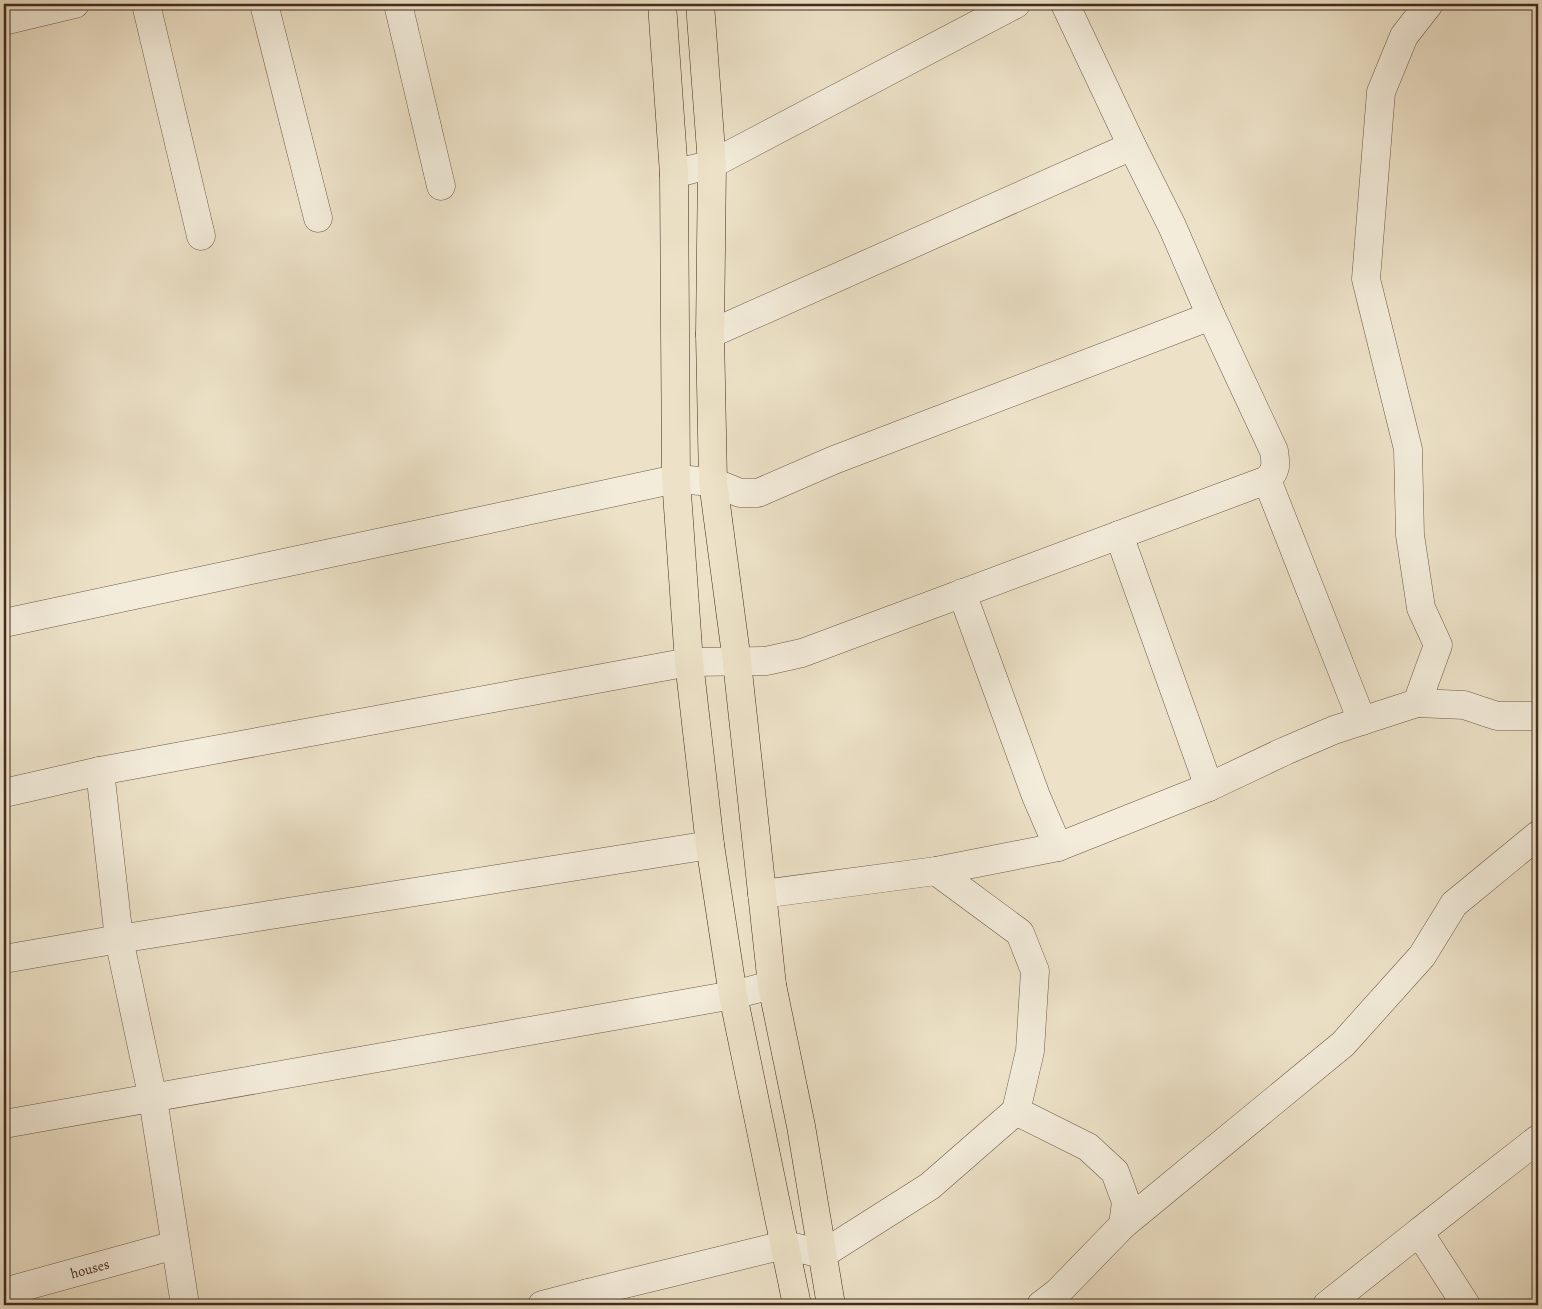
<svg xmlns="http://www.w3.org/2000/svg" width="1542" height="1309" font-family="Alegreya,serif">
  <rect width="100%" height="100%" fill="#ede2c8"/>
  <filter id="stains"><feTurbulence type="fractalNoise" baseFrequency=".004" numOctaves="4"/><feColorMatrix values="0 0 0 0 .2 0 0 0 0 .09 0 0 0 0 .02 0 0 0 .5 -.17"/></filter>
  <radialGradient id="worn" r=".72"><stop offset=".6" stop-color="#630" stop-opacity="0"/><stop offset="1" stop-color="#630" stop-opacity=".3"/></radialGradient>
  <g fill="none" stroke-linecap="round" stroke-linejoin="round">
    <g stroke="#6e5949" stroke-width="29">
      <g id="minor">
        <polyline points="146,4 201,236"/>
        <polyline points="264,4 318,218"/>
        <polyline points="398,4 441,186"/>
        <polyline points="1065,4 1132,146 1172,226 1211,316"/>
        <polyline points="4,21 75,4"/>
        <polyline points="674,174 712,164 1016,4"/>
        <polyline points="710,334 1132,146"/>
        <polyline points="1267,480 1362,721"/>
        <polyline points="1119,535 1209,787"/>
        <polyline points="962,593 1036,796 1058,847"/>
        <path d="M 4,623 L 676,479 L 713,482 L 740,493 L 758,493 L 834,460 L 1211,316 L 1274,451 C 1276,464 1277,470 1267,480 L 802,653 L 766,661 L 689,662 L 100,771 L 4,793"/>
        <polyline points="1417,703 1464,705 1497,716 1538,716"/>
        <polyline points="100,771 119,939 153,1099 185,1305"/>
        <polyline points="762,894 936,871 1058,847 1209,787 1285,751 1334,730 1417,703 1438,645 1421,608 1410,535 1408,449 1366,279 1381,92 1404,36 1429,4"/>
        <polyline points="4,959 119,939 710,845"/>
        <polyline points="1016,1111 1088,1147 1115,1172 1126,1202 1123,1225 1058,1292 1041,1305"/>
        <polyline points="4,1124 733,995 772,985"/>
        <polyline points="1123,1225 1343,1044 1422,956 1454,904 1538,835"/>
        <polyline points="1419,1232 1538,1139"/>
        <path id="s1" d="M 4,1292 L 175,1245"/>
        <polyline points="542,1305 588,1293"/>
        <polyline points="591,1305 588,1293 784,1245 823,1254 930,1186 1016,1111 1030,1051 1035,971 1020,933 936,871"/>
        <polyline points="1327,1305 1419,1232 1466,1305"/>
      </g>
    </g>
    <g stroke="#442b1f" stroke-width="29">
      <g id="major">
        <polyline points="662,4 674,174 676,479 689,662 710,845 733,995 797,1305"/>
        <polyline points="700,4 712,164 710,334 713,482 737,662 772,985 801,1126 831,1305"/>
      </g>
    </g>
    <use href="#minor" stroke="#f3ecdb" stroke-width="28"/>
    <use href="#major" stroke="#ede2c8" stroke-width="28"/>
  </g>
  <g text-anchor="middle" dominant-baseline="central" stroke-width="4.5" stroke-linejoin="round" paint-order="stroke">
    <g font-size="14" fill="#442b1f" stroke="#f3ecdb">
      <text stroke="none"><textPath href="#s1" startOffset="89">houses</textPath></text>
    </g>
  </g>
  <rect width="1542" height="1309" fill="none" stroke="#ede2c8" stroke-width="20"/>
  <rect x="5" y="5" width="1532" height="1299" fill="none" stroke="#442b1f" stroke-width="2.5"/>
  <rect x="10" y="10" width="1522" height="1289" fill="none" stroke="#442b1f"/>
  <rect width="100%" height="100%" filter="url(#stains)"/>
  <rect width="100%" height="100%" fill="url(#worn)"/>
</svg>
